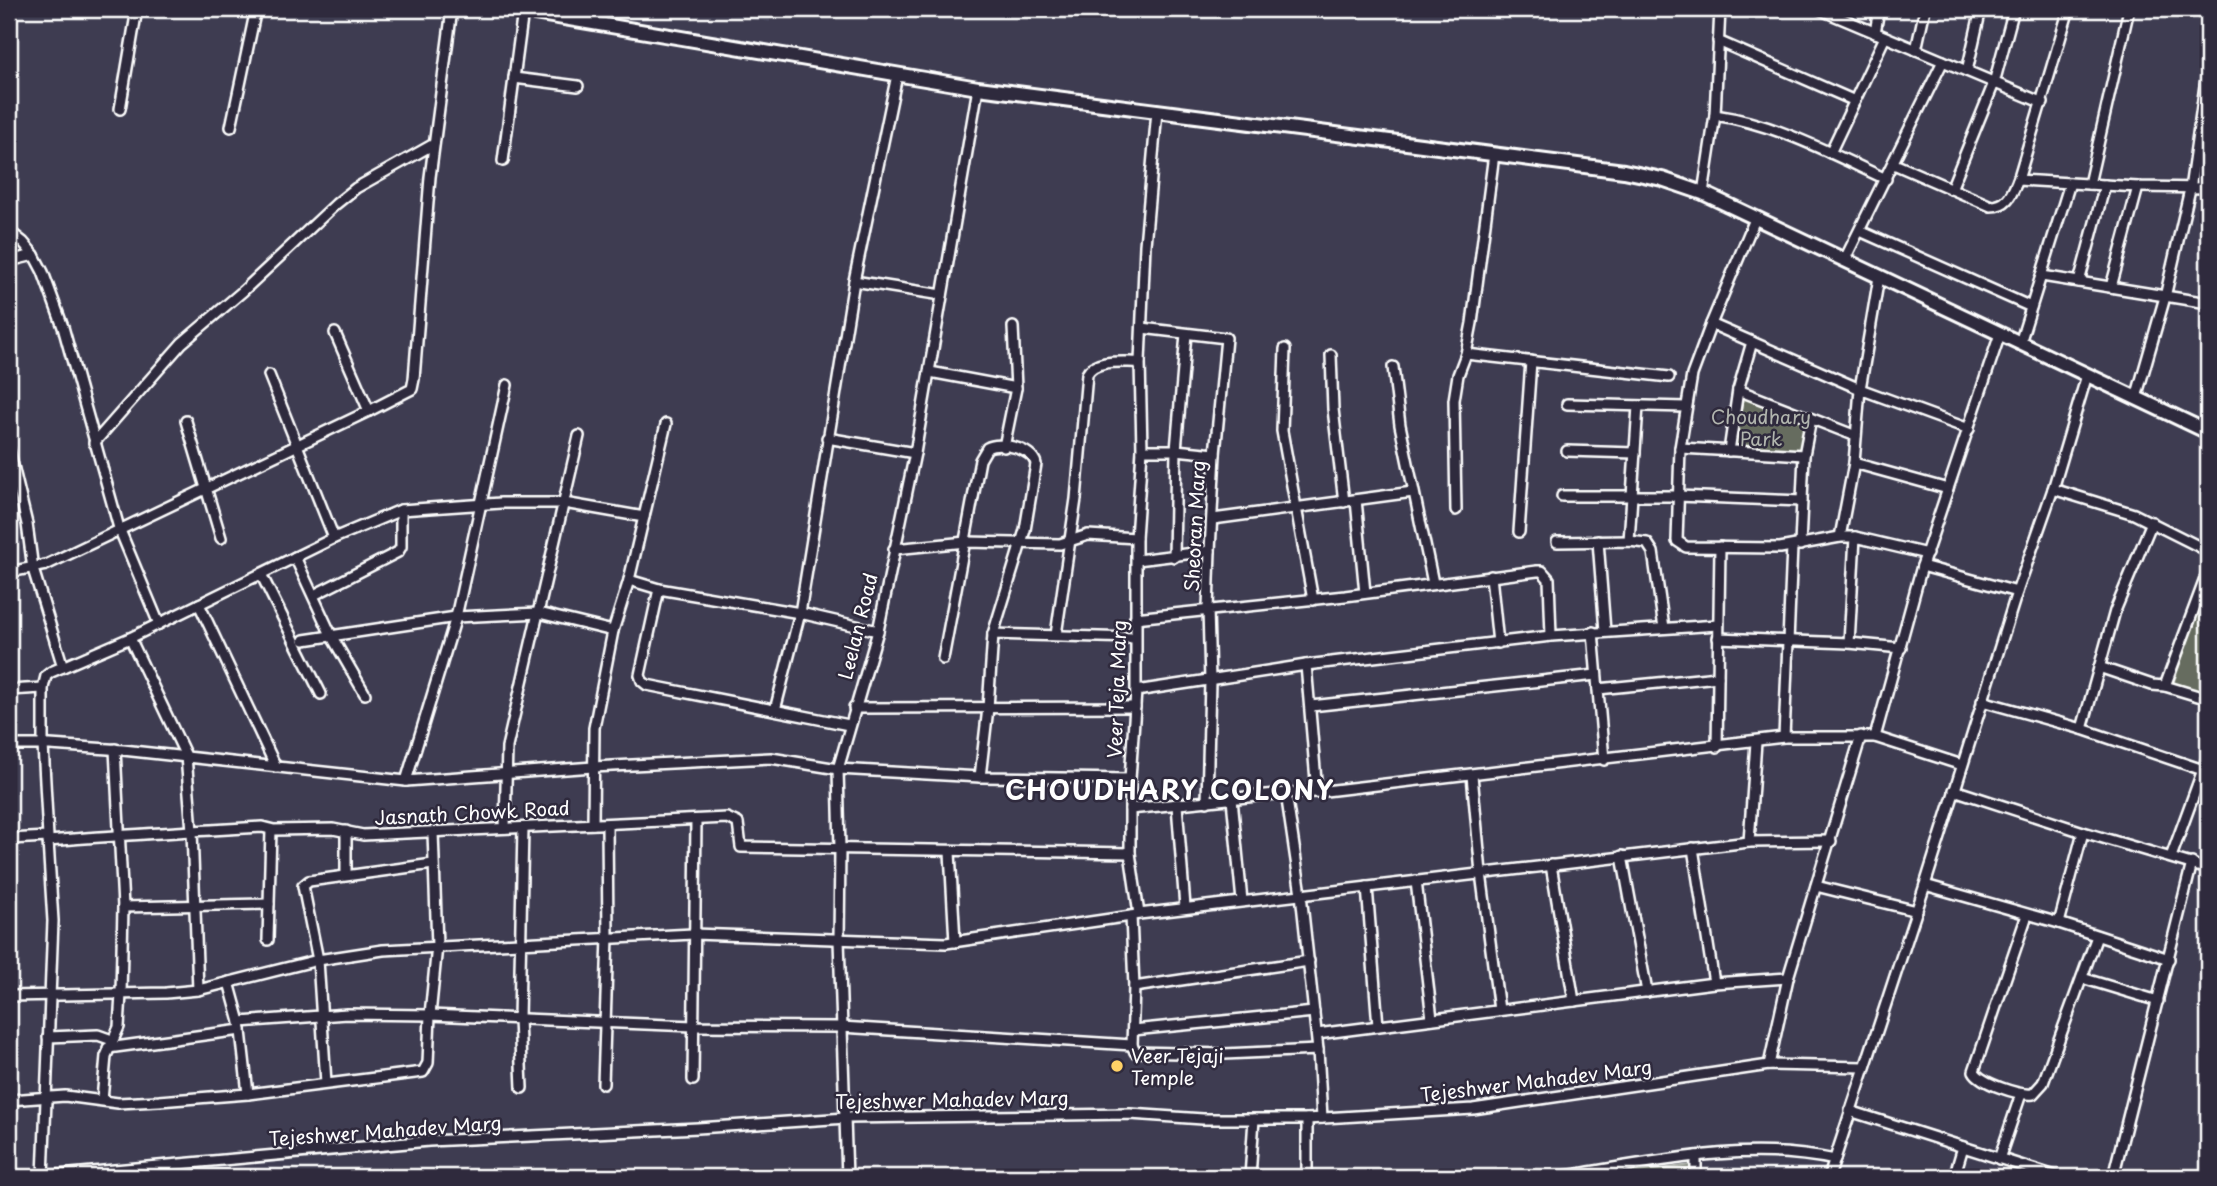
<svg xmlns="http://www.w3.org/2000/svg" width="2217" height="1186" font-family="'Playpen Sans',sans-serif">
  <rect width="100%" height="100%" fill="#3e3c51"/>
  <filter id="ink" filterUnits="userSpaceOnUse"><feTurbulence type="fractalNoise" baseFrequency=".0143" numOctaves="2"/><feDisplacementMap in="SourceGraphic" scale="14" xChannelSelector="R" yChannelSelector="G"/><feConvolveMatrix kernelMatrix="1 2 1 2 8 2 1 2 1" color-interpolation-filters="sRGB"/></filter>
  <g filter="url(#ink)">
    <polygon fill="#49495f" points="696,9 770,9 770,22"/>
    <g fill="#666c5f" stroke="#b2b6af" stroke-width="2">
      <polygon points="1738,390 1811,419 1804,455 1729,451"/>
      <polygon points="2197,614 2208,618 2208,696 2173,684"/>
      <polygon points="1692,1165 1691,1177 1598,1177"/>
    </g>
    <g fill="none" stroke-linecap="round" stroke-linejoin="round">
      <g stroke="#fff" stroke-width="14">
        <g id="minor">
          <polyline points="1819,9 2043,103"/>
          <polyline points="1875,33 1879,9"/>
          <polyline points="1718,41 1855,101"/>
          <polyline points="1916,50 1925,9"/>
          <polyline points="1967,71 1981,9"/>
          <polyline points="514,78 578,86"/>
          <polyline points="120,109 137,9"/>
          <polyline points="1157,111 1145,245 1140,362 1142,450 1136,538 1136,691 1130,779 1130,853 1139,914 1131,916 1134,987 1132,1045 1135,1052 1224,1054 1318,1050 1322,1118"/>
          <path d="M 1715,115 C 1777,124 1830,153 1886,179"/>
          <polyline points="231,127 256,9"/>
          <polyline points="1830,153 1885,37"/>
          <polyline points="503,161 523,11"/>
          <path d="M 1894,164 L 1991,206 C 2008,206 2012,193 2018,180 L 2069,9"/>
          <polyline points="2018,180 2138,187 2208,188"/>
          <polyline points="2089,184 2129,9"/>
          <polyline points="1951,189 1994,83 2014,9"/>
          <polyline points="1703,193 1715,115 1720,9"/>
          <polyline points="1755,219 1711,324 1692,375 1680,448 1677,541 1686,547 1780,548 1840,537 1855,537 1927,554"/>
          <polyline points="9,231 23,242 34,255 43,272 63,327 119,528 159,624"/>
          <polyline points="1860,231 2031,307"/>
          <polyline points="9,261 34,255"/>
          <polyline points="1844,261 1943,61"/>
          <polyline points="2042,276 2208,303"/>
          <polyline points="854,281 942,295"/>
          <polyline points="2079,282 2105,185"/>
          <polyline points="2111,287 2138,187"/>
          <polyline points="1711,324 1860,389 1969,429"/>
          <polyline points="1142,328 1226,338 1215,454 1210,551 1208,609 1210,681 1207,802"/>
          <polyline points="335,333 369,411"/>
          <polyline points="2020,343 2070,183"/>
          <polyline points="1285,349 1282,431 1313,600"/>
          <polyline points="1466,354 1669,377"/>
          <polyline points="1331,355 1333,409 1344,502"/>
          <polyline points="1393,367 1400,425 1433,583"/>
          <polyline points="930,372 1016,388"/>
          <polyline points="269,375 334,538"/>
          <polyline points="1738,390 1856,436"/>
          <polyline points="2136,398 2165,297 2190,189 2208,65"/>
          <polyline points="1567,404 1686,407"/>
          <polyline points="186,421 221,538"/>
          <polyline points="2205,430 2208,410"/>
          <polyline points="827,438 915,453"/>
          <polyline points="94,443 182,343 243,291 336,204 356,188 434,144"/>
          <polyline points="1004,447 1016,388 1013,327"/>
          <polyline points="1680,448 1804,455"/>
          <polyline points="9,449 27,524 33,569 63,667"/>
          <polyline points="1142,450 1176,450 1215,454"/>
          <polyline points="1567,451 1635,453"/>
          <polyline points="1729,451 1738,390 1752,342"/>
          <polyline points="1854,463 1948,489"/>
          <polyline points="2053,489 2134,514 2208,551"/>
          <polyline points="1562,496 1678,496 1802,501"/>
          <polyline points="1356,500 1365,593"/>
          <polyline points="1456,510 1454,400 1458,375 1466,354 1472,323 1494,154"/>
          <polyline points="1213,519 1413,492"/>
          <polyline points="1519,532 1531,361"/>
          <polyline points="1840,537 1854,463 1860,389 1879,277"/>
          <polyline points="1598,541 1605,631"/>
          <polyline points="1629,541 1638,406"/>
          <polyline points="1557,542 1629,541 1647,543 1653,552 1664,628"/>
          <polyline points="1800,545 1804,455 1811,419"/>
          <polyline points="894,549 966,542 1060,544 1088,535 1136,538"/>
          <polyline points="295,557 332,637 365,694"/>
          <polyline points="1174,557 1176,450 1186,334"/>
          <polyline points="1137,560 1210,551"/>
          <polyline points="1922,566 2017,592"/>
          <polyline points="9,572 46,565 369,411 412,389 414,379 430,177 452,9"/>
          <polyline points="261,574 321,694"/>
          <polyline points="1491,576 1498,643"/>
          <polyline points="629,580 659,589 800,613 878,631"/>
          <polyline points="659,589 640,675 642,681 647,685 849,725"/>
          <polyline points="314,595 398,552 401,547 401,510"/>
          <polyline points="199,604 276,767"/>
          <polyline points="1135,618 1345,596 1537,571 1542,571 1549,579 1551,636"/>
          <polyline points="1593,632 1604,760"/>
          <path d="M 1056,635 L 1076,499 L 1087,374 C 1095,358 1125,363 1140,362"/>
          <polyline points="130,638 186,756 192,831 198,990"/>
          <polyline points="1718,638 1849,643 1901,648"/>
          <polyline points="304,640 456,617 539,613 613,631"/>
          <polyline points="1849,643 1855,537"/>
          <path d="M 943,659 L 980,460 L 987,448 C 999,441 1033,448 1036,464 L 1025,530 L 993,634"/>
          <polyline points="1306,665 1317,792"/>
          <polyline points="2099,667 2152,685 2165,686 2208,571"/>
          <polyline points="2165,686 2208,699"/>
          <polyline points="1598,689 1718,677"/>
          <polyline points="9,690 43,688"/>
          <polyline points="1136,691 1306,665 1551,636 1718,625"/>
          <polyline points="1982,701 2082,729 2203,770"/>
          <polyline points="1311,706 1596,675"/>
          <polyline points="854,708 1135,707"/>
          <polyline points="775,710 800,613 854,281 897,75"/>
          <polyline points="2082,729 2115,611 2152,522"/>
          <polyline points="1784,737 1792,547"/>
          <polyline points="1875,737 1922,566 2000,334"/>
          <polyline points="9,745 50,745 123,750 406,781 593,767 771,758 838,769 980,777 1130,779"/>
          <polyline points="1717,747 1720,547"/>
          <polyline points="1472,775 1481,873 1499,1010"/>
          <polyline points="980,777 988,708 993,634 1135,638"/>
          <polyline points="406,781 456,617 507,385"/>
          <polyline points="1954,790 2083,832 2208,869"/>
          <polyline points="1286,793 1301,894 1318,1050"/>
          <polyline points="1232,799 1242,901"/>
          <polyline points="1177,805 1185,907"/>
          <polyline points="1130,809 1286,793 1317,792 1784,737 1875,737 1962,765"/>
          <polyline points="593,824 594,728 613,631 629,580 666,424"/>
          <polyline points="505,828 507,747 579,436"/>
          <polyline points="346,831 346,875"/>
          <polyline points="9,839 48,837 43,745 43,688 46,676 51,672 130,638 334,538 401,510 501,503 564,503 644,517"/>
          <polyline points="1749,842 1756,742"/>
          <polyline points="1693,848 1714,983"/>
          <polyline points="950,852 955,942"/>
          <polyline points="1622,856 1647,992"/>
          <polyline points="2171,857 2208,756"/>
          <polyline points="1551,865 1574,1001"/>
          <polyline points="1416,881 1432,1019"/>
          <polyline points="1925,885 2059,923 2169,959"/>
          <polyline points="1816,886 1917,911"/>
          <polyline points="1367,887 1378,1026"/>
          <polyline points="123,907 269,904"/>
          <polyline points="1139,914 1749,842 1831,841"/>
          <path d="M 2027,915 L 1974,1071 C 1980,1083 2020,1096 2033,1094 L 2043,1083 L 2097,936"/>
          <polyline points="2059,923 2083,832"/>
          <polyline points="268,940 271,830"/>
          <polyline points="2082,978 2158,1001"/>
          <polyline points="229,982 240,1022 248,1094"/>
          <polyline points="1134,987 1309,961"/>
          <polyline points="9,996 166,993 198,990 318,960 383,950 693,934 946,943 1131,916"/>
          <polyline points="240,1022 347,1014 430,1015 693,1026 841,1027 1132,1045"/>
          <polyline points="1133,1030 1314,1012"/>
          <polyline points="1317,1034 1714,983 1788,978"/>
          <polyline points="48,1037 98,1035 112,1040"/>
          <polyline points="108,1048 241,1030"/>
          <polyline points="1769,1065 1788,978 1861,736"/>
          <polyline points="693,1080 696,821"/>
          <polyline points="326,1083 318,960 303,886 309,881 433,864"/>
          <polyline points="603,1084 608,937 607,825"/>
          <polyline points="522,1088 519,1019 523,828"/>
          <polyline points="9,1100 65,1096 118,1103 159,1101 248,1094 423,1072 428,1063 430,1015 437,946 433,832"/>
          <polyline points="102,1100 106,1056 119,1027 121,994 123,907 115,749"/>
          <polyline points="1850,1111 2058,1177"/>
          <polyline points="1999,1159 2021,1094"/>
          <polyline points="38,1177 429,1141 698,1128 846,1118 1130,1114 1203,1119 1307,1119 1473,1109 1769,1065 1864,1067"/>
          <path d="M 43,1177 L 53,921 L 48,841 C 119,835 190,831 262,827 L 274,830 L 333,829 L 363,835 L 727,818 L 738,823 L 741,847 L 1130,853"/>
          <polyline points="847,1177 839,940 840,849 838,769 878,631 915,453 978,88"/>
          <polyline points="1250,1177 1254,1119"/>
          <polyline points="1307,1177 1307,1119"/>
          <path d="M 1558,1177 C 1649,1163 1744,1140 1835,1160"/>
          <polyline points="1696,1177 1696,1156"/>
          <polyline points="1829,1177 1925,885 2017,592 2053,489 2087,375"/>
          <polyline points="1954,1177 1963,1147"/>
          <polyline points="2113,1177 2192,863"/>
        </g>
      </g>
      <g stroke="#fff" stroke-width="18">
        <polyline id="secondary" points="510,9 978,88 1624,171 1662,179 1703,193 2208,432"/>
      </g>
      <use href="#minor" stroke="#2f2a3d" stroke-width="9"/>
      <use href="#secondary" stroke="#2f2a3d" stroke-width="12"/>
    </g>
  </g>
  <circle fill="#ffd166" stroke="#2f2a3d" stroke-width="2.5" cx="1117" cy="1066" r="7"/>
  <g text-anchor="middle" dominant-baseline="central" stroke-width="5" stroke-linejoin="round" paint-order="stroke">
    <g font-size="19" fill="#b2b6af" stroke="#2f2a3d">
      <text x="1761" y="416">Choudhary<tspan x="1761" dy="22">Park</tspan></text>
    </g>
    <g font-size="19" fill="#fff" stroke="#2f2a3d">
      <text transform="translate(1194 526) rotate(-87)">Sheoran Marg</text>
      <text transform="translate(857 626) rotate(-76)">Leelan Road</text>
      <text transform="translate(1116 689) rotate(-88)">Veer Teja Marg</text>
      <text transform="translate(472 812) rotate(-3)">Jasnath Chowk Road</text>
      <text transform="translate(1536 1080) rotate(-7)">Tejeshwer Mahadev Marg</text>
      <text transform="translate(952 1099) rotate(-1)">Tejeshwer Mahadev Marg</text>
      <text transform="translate(385 1130) rotate(-4)">Tejeshwer Mahadev Marg</text>
    </g>
    <g font-size="19" fill="#fff" stroke="#2f2a3d" text-anchor="start">
      <text x="1131" y="1055">Veer Tejaji<tspan x="1131" dy="22">Temple</tspan></text>
    </g>
    <g font-size="26" font-weight="bold" letter-spacing="2" fill="#fff" stroke="#2f2a3d">
      <text x="1170" y="789">CHOUDHARY COLONY</text>
    </g>
  </g>
  <rect width="2217" height="1186" fill="none" stroke="#2f2a3d" stroke-width="35"/>
  <rect x="18" y="18" width="2182" height="1151" fill="none" stroke="#fff" stroke-width="2.5" filter="url(#ink)"/>
</svg>
